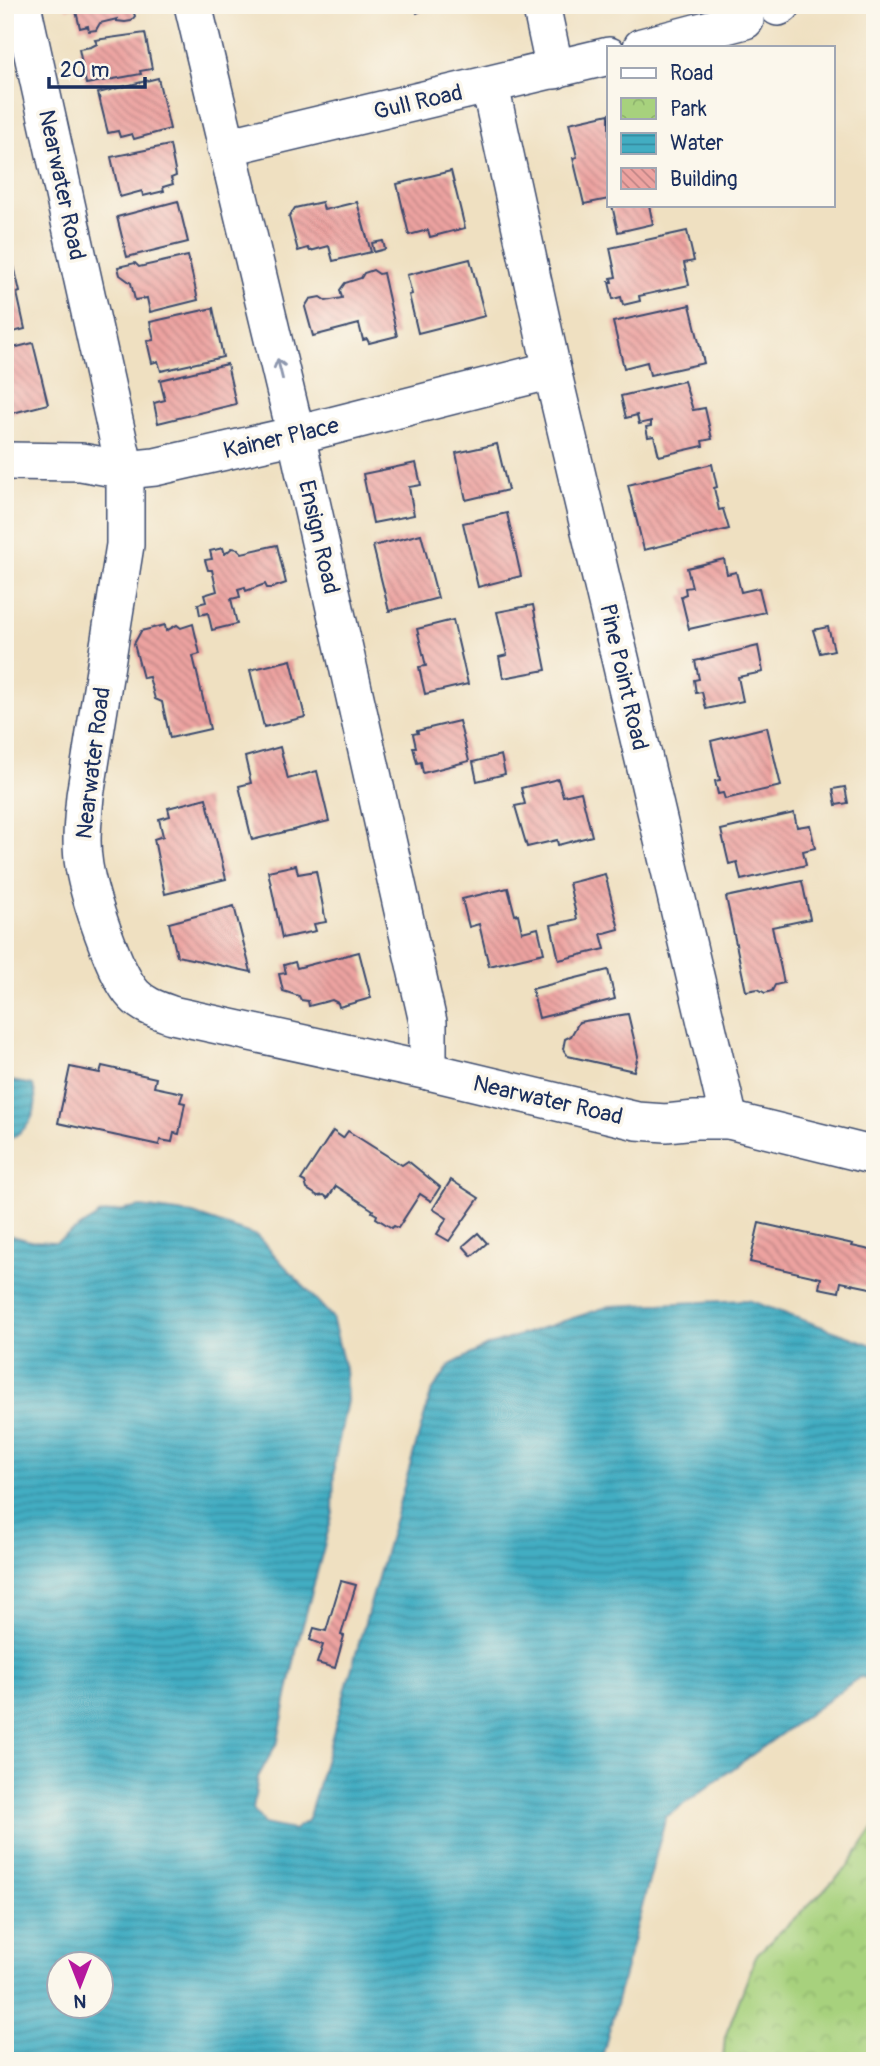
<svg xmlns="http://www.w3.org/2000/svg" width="880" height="2066" font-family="Pangolin,sans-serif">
  <defs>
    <pattern id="park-crowns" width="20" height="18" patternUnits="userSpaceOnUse" patternTransform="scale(1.75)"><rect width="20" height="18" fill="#a7d17d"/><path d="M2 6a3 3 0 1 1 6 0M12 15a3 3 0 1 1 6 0" fill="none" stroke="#8fb46e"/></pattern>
    <pattern id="water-rules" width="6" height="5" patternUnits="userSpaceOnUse" patternTransform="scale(1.75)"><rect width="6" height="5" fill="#42adc2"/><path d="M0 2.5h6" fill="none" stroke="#368da1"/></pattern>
    <pattern id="building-back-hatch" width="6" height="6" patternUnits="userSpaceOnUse" patternTransform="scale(1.75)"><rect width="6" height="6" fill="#eda3a0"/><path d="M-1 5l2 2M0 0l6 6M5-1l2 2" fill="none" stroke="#bf8586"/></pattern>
  </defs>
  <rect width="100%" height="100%" fill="#fbf7ec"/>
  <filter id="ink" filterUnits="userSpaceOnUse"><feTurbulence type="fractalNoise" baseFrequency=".0143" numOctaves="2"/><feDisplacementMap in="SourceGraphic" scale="14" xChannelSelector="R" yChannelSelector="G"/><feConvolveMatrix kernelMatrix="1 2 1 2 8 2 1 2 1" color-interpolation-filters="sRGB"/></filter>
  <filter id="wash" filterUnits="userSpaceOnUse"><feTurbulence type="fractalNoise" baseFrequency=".00686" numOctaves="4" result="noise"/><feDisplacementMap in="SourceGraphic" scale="28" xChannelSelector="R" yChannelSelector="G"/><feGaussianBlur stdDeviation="1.57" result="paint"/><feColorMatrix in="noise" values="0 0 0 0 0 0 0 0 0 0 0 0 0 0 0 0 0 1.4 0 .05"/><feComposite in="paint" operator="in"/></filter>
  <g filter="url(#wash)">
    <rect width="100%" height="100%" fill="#efe0c1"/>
    <polygon fill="url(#park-crowns)" stroke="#61806e" stroke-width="2" points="875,1826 875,2061 723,2061 725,2037 757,1954 845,1870"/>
    <g fill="url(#water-rules)" stroke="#2e6e90" stroke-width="2" fill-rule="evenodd">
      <path d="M 5,1080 L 33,1085 C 41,1110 30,1131 5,1141 Z"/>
      <path d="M 141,1207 L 193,1214 L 257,1236 L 332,1317 L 345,1369 L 347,1401 L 334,1464 L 333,1513 L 297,1647 L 278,1741 L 258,1777 L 253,1809 L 264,1824 L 293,1830 L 308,1820 L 431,1393 L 450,1365 L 487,1346 L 610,1306 L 748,1300 L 875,1346 L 875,1679 L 860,1677 L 666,1817 L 601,2061 L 5,2061 L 5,1234 L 31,1241 L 56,1242 L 101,1214 ZM 60,1965 L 102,1965 L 102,2007 L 60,2007 Z"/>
    </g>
    <g id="blocks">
      <g fill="url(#building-back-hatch)">
        <polygon points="65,5 129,5 132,8 135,16 131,21 125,22 117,21 117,19 100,23 96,30 89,31 88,26 80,28 75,7 66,9"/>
        <polygon points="413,5 433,5 417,13"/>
        <polygon points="145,33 152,69 140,71 141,74 86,84 79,49 91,47 97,44 95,40"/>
        <polygon points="158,78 170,129 134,139 132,134 120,137 118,131 108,133 98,93"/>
        <polygon points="609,114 609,199 584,204 573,158 577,157 569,123"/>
        <polygon points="170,145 176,176 171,178 173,184 163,187 164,191 143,196 142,191 120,197 111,157"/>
        <polygon points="451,171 465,228 430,237 428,230 409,235 397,184"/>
        <polygon points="178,201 188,242 127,257 117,217"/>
        <polygon points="322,202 324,210 357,202 371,252 333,261 329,246 310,251 308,248 298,251 289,217 295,208"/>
        <polygon points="612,205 649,205 653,224 618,232"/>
        <polygon points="687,231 694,261 684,263 689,285 639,296 640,301 623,305 621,297 613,299 609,282 612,282 611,278 616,277 610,248"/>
        <polygon points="383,241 385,249 374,252 372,243"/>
        <polygon points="9,244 20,292 17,293 25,329 5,334 5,245"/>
        <polygon points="188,256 198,300 150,312 147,298 135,300 131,283 120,275 118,267 135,263 139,267"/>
        <polygon points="470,259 485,316 418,333 409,295 412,294 407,275"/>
        <polygon points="373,270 379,274 383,273 397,336 369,343 367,339 363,340 359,324 313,336 305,307 310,299 320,297 326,301 342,298 340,290 345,283 361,278 364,273"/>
        <polygon points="690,305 704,363 650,375 647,362 624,368 613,322"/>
        <polygon points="213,308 223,357 161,371 158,361 152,363 147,341 154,340 150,322"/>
        <polygon points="33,343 48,404 9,414 8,407 5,408 5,350"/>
        <polygon points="227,364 236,404 158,423 154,403 165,400 160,380"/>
        <polygon points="684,381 693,410 705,408 712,439 702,441 703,446 659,456 654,436 648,437 646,427 651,426 651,421 639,424 637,415 626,418 621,396"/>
        <polygon points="497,444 508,490 466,500 456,453"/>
        <polygon points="416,463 421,485 409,487 414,515 373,523 363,474"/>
        <polygon points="712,464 717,487 714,488 719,510 723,509 729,529 644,550 628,485"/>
        <polygon points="507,513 521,576 478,587 463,523"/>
        <polygon points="421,534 438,598 389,611 373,546"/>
        <polygon points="277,545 286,583 272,588 267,588 265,584 246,591 245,587 238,589 240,597 231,599 237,624 212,630 208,613 200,615 198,604 206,602 204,595 217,591 212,570 208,570 205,560 212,559 210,551 223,548 225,554 232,548 238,549 242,553"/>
        <polygon points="724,559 727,574 736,572 741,592 759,588 765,612 689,629 681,596 686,594 685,588 692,587 687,568"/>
        <polygon points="533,605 546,670 503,678 499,657 507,655 497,612"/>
        <polygon points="453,620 468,684 425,694 419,667 426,666 417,629"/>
        <polygon points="193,624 200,654 193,656 210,729 170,738 162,702 155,699 149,677 143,678 134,644 141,631 165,625 166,631 177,625 181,628"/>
        <polygon points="828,627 834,650 820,653 813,630"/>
        <polygon points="758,646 763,672 738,677 743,701 706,709 702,692 696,693 694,680 699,679 695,661"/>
        <polygon points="291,660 305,717 264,727 250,670"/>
        <polygon points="459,721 469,761 423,773 421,762 417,763 413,747 416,747 413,734 418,733 417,731"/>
        <polygon points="767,727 781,786 725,799 723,793 718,794 715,781 720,780 711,741"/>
        <polygon points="280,747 288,779 317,771 329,821 252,840 239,786 251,783 245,757"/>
        <polygon points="501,755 505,774 477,781 473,762"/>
        <polygon points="558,779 563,796 581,792 592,836 558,845 557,840 527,847 515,806 525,804 521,788"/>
        <polygon points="845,787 848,803 836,805 833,789"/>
        <polygon points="206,798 226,879 165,894 154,839 163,836 159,819 170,816 168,808"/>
        <polygon points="794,813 797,827 810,825 815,848 803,851 806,865 741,880 737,862 729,864 721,830"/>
        <polygon points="296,865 298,874 316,871 326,922 314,924 316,931 282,938 268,871"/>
        <polygon points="605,874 619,929 601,934 605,949 559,960 551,925 577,919 569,883"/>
        <polygon points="802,881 810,919 772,927 784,983 775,985 772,991 765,993 758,989 746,991 726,897"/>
        <polygon points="508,888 515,915 518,914 522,932 538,928 544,953 489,966 479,924 469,927 462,899"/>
        <polygon points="234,906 251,972 177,956 169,923"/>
        <polygon points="359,952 371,998 339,1007 338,1003 332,1000 309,1006 308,1001 301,1000 299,996 283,991 279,974 286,973 284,965 295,962 297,968"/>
        <polygon points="608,970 615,999 539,1018 532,989"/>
        <polygon points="628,1014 638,1056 634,1071 568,1056 563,1049 565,1039 571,1036 579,1022"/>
        <polygon points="102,1066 156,1078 154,1087 183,1093 180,1102 185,1103 179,1134 174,1133 172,1142 160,1140 159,1145 58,1123 70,1067 100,1073"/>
        <polygon points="333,1131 343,1138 348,1131 402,1165 408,1161 440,1187 431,1201 420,1194 398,1228 394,1226 392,1228 376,1218 377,1215 372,1212 373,1210 336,1186 328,1198 324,1195 318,1196 307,1189 305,1182 301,1180"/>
        <polygon points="451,1180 479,1198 449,1241 437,1234 447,1218 433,1209"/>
        <polygon points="759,1223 853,1244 852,1246 875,1251 875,1289 841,1282 839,1292 819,1288 821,1278 750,1262"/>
        <polygon points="478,1233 487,1243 472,1256 463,1246"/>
        <polygon points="341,1581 356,1585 341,1635 344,1636 335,1668 317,1663 323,1645 310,1640 314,1628 326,1631"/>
      </g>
    </g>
  </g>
  <g filter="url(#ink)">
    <use href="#blocks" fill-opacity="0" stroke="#3b4a6d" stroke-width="2"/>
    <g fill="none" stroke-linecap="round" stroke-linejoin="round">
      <g stroke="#3b4a6d" stroke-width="40">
        <g id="street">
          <path d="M 22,5 L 125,470 L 125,545 L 85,796 C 83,819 80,843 84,866 C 89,896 114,974 134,995 C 144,1006 158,1010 172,1015 L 428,1071 L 637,1121 L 666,1123 L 695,1120 L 729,1120 L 875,1156"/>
          <polyline points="193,5 296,435 428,1022 428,1071"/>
          <polyline points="541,5 555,70"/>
          <polyline points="778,7 782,5"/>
          <polyline points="642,47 745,20 741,5"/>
          <polyline points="490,86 552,370 729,1120"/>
          <polyline points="226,147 609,56"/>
          <polyline points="5,461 81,462 125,470 155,467 296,435 552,370"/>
        </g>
      </g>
      <use href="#street" stroke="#fff" stroke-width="37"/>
    </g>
    <defs><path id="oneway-shaft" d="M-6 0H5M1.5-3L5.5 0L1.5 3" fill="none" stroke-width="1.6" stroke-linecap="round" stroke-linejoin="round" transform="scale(1.75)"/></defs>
    <use stroke="#8d97ae" href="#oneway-shaft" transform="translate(280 369) rotate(-104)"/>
  </g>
  <g text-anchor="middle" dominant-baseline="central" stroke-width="7" stroke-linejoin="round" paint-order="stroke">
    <g font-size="23" fill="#1b2f5e" stroke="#fbf7ec">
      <text transform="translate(418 102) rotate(-13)">Gull Road</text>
      <text transform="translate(62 185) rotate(78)">Nearwater Road</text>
      <text transform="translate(281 438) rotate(-13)">Kainer Place</text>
      <text transform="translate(319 537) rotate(77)">Ensign Road</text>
      <text transform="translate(624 677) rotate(77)">Pine Point Road</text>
      <text transform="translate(93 763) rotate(-83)">Nearwater Road</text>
      <text transform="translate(548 1100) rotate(13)">Nearwater Road</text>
    </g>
  </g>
  <rect width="880" height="2066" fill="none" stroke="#fbf7ec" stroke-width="28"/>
  <rect x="607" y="46" width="228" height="161" fill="#fbf7ec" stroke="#a1a7b3" stroke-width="2"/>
  <rect x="621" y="68" width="35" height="10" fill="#ffffff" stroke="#a1a7b3" stroke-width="2"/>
  <text x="670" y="80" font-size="21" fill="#1b2f5e">Road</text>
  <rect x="621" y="98" width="35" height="21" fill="url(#park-crowns)" stroke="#a1a7b3" stroke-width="2"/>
  <text x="670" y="116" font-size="21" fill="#1b2f5e">Park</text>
  <rect x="621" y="133" width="35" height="21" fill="url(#water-rules)" stroke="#a1a7b3" stroke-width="2"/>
  <text x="670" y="150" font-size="21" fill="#1b2f5e">Water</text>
  <rect x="621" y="168" width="35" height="21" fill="url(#building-back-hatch)" stroke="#a1a7b3" stroke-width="2"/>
  <text x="670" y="186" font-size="21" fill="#1b2f5e">Building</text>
  <g transform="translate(80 1985) rotate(180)"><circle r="33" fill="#fbf7ec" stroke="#a1a7b3" stroke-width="2"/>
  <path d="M0-5L12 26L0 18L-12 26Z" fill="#b5179e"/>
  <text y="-10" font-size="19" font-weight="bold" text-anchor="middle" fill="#1b2f5e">N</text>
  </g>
  <path d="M49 77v10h96v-10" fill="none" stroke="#1b2f5e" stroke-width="3.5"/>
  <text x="60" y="77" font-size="21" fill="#1b2f5e" stroke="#fbf7ec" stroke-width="5" paint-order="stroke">20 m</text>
</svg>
